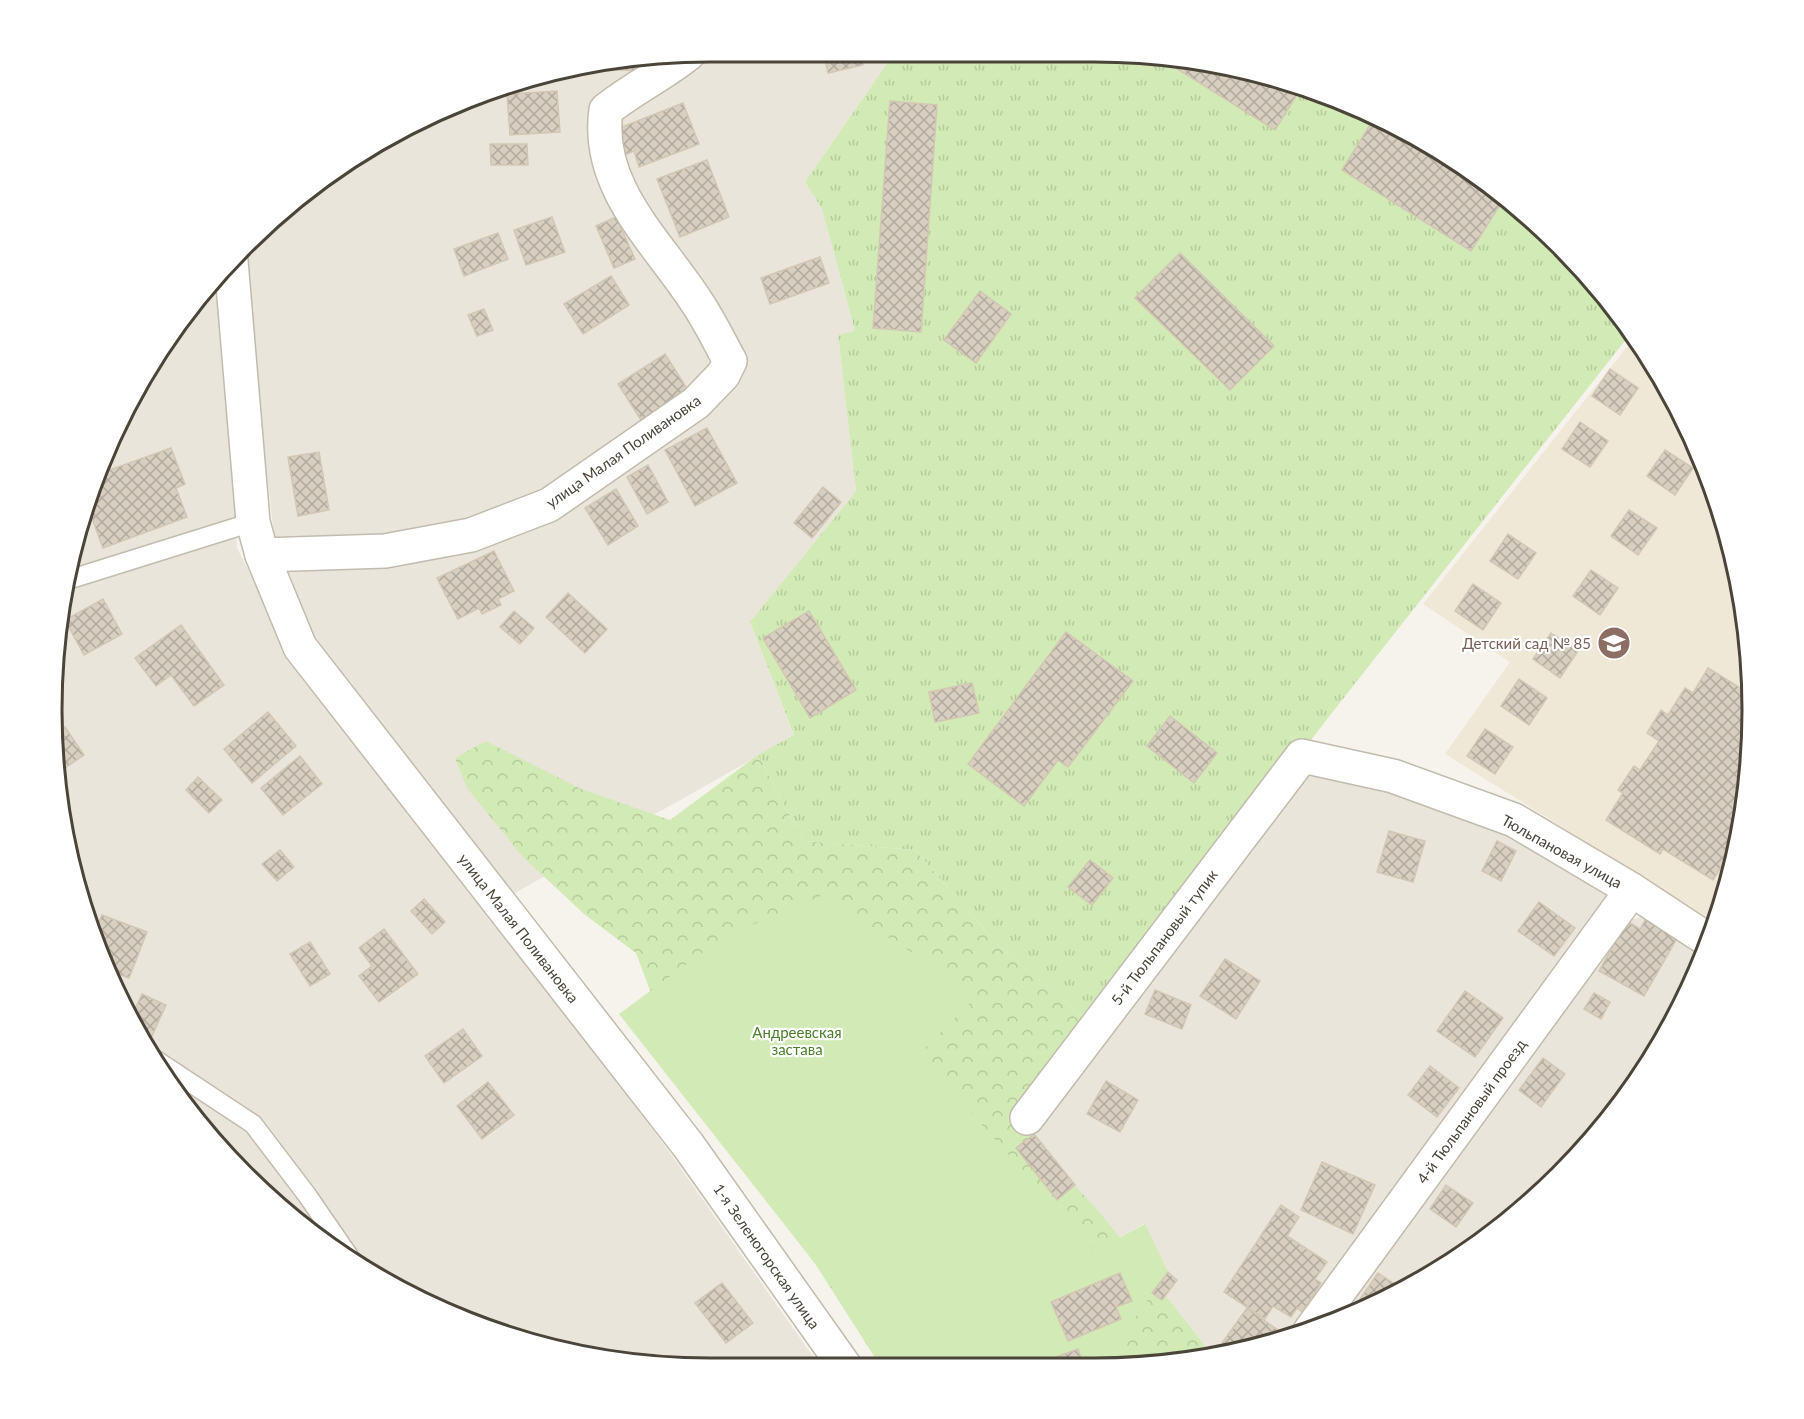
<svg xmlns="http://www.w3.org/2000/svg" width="1804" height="1419" font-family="Lato,sans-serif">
  <defs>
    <pattern id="grass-tufts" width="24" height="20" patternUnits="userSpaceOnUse" patternTransform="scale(1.5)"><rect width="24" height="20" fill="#d2eab5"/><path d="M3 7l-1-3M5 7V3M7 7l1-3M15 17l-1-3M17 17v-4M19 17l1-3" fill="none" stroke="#b6ca9c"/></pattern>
    <pattern id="forest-crowns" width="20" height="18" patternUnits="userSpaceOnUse" patternTransform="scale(1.5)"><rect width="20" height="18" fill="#d2eab5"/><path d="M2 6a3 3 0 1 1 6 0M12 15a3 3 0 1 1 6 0" fill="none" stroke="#b6ca9c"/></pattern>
    <pattern id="building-cross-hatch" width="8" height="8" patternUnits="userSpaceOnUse" patternTransform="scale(1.5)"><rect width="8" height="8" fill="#d8cfc1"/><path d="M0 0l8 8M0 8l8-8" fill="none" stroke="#b1aa9e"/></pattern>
  </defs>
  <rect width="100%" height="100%" fill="#f6f3ec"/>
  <g fill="#eae5da">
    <polygon points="710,51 895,52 805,182 822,209 855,332 838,335 856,491 750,622 794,736 513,894 322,662 290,588 274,533 244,292 242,247 380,139 539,74"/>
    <polygon points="216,280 237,548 295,663 500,922 670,1153 821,1368 709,1368 581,1355 458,1318 343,1257 244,1175 139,1039 74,880 51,710 73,539 139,381"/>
    <polygon points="1307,768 1382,784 1508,830 1606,890 1608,902 1294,1336 1138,1367 1144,1224 1094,1251 999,1137"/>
    <polygon points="1648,915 1704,949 1685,1000 1617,1110 1529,1204 1424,1280 1323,1325 1627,921"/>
  </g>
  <polygon fill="#efe8d6" points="1634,338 1665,380 1718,498 1747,623 1752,752 1731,880 1715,922 1445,754 1510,662 1423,604"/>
  <polygon fill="url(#grass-tufts)" points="895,52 1137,52 1306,86 1424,139 1528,214 1590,276 1631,333 1331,714 1092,1025 999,946 915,850 803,841 758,755 794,735 750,622 856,491 838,335 855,331 822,209 805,182"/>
  <polygon fill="url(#forest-crowns)" points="486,741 581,789 670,820 758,755 803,841 915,850 999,946 1092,1025 1010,1114 1101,1214 1210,1352 1138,1367 881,1367 663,1025 636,953 584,914 522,856 467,788 455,758"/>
  <polygon fill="#d2eab5" points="821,896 947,974 973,1000 919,1054 1094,1251 1145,1224 1168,1272 1122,1336 1138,1367 881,1367 824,1275 619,1014 725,936"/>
  <g fill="url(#building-cross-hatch)" stroke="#d3c7b4" stroke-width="1.5">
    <polygon points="823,51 861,51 863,65 828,73"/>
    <polygon points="1158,57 1159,57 1303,85 1275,130"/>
    <polygon points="645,60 644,71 598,69 599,66"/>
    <polygon points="557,91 560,132 510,135 507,94"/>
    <polygon points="890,101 937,105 921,332 873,328"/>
    <polygon points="683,103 699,144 639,167 634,151 622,156 612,131"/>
    <polygon points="1375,117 1424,139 1505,197 1471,251 1342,170"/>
    <polygon points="490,144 527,144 528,165 491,165"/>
    <polygon points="707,160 729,217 680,237 657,179"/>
    <polygon points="552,217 565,252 526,265 514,230"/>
    <polygon points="616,217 635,259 614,268 596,226"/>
    <polygon points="498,233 508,259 464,276 454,249"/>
    <polygon points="1180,253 1274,346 1230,390 1135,298"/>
    <polygon points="820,257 829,283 770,304 761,278"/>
    <polygon points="611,276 629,305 583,334 564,304"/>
    <polygon points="980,291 1011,314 976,363 944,340"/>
    <polygon points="484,309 493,330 477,336 468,315"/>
    <polygon points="665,354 688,390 641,420 618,384"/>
    <polygon points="1610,369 1638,388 1620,415 1592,396"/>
    <polygon points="1580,422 1608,441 1590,467 1562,449"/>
    <polygon points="707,428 737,483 695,506 665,450"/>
    <polygon points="171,448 185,484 176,488 187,517 103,548 87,505 101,473"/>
    <polygon points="1665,450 1693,468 1675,495 1647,476"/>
    <polygon points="319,452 329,510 298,516 288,457"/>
    <polygon points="648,465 668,502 647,514 627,477"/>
    <polygon points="823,487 841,502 812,538 794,523"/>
    <polygon points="616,489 638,526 608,545 585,508"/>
    <polygon points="1629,510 1657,528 1638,555 1611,536"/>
    <polygon points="1508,534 1536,553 1518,579 1490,561"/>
    <polygon points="494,551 514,591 498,599 501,605 482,614 479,608 458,619 437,578"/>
    <polygon points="1591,570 1618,588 1600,615 1573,596"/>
    <polygon points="1473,584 1501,603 1483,630 1455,611"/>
    <polygon points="568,593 607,629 585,653 546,617"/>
    <polygon points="103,599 122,634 84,655 65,620"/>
    <polygon points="514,611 534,628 520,644 500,627"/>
    <polygon points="809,611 856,690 810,718 763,638"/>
    <polygon points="1744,611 1747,623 1747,624 1739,619"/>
    <polygon points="181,625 224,685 194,706 171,675 156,686 135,658"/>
    <polygon points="1066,632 1133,681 1068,767 1058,760 1024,806 968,764"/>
    <polygon points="1551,633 1578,651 1560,678 1533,659"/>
    <polygon points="1708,668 1750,694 1752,752 1737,842 1713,880 1663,849 1660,854 1606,820 1623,793 1618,790 1634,766 1640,770 1659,741 1647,733 1661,710 1668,715 1685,688 1693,693"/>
    <polygon points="1519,679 1547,698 1529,725 1501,706"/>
    <polygon points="972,683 979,713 935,722 929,692"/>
    <polygon points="268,712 296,746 252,783 224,749"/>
    <polygon points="1170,716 1217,753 1194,783 1147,746"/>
    <polygon points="65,727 84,755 59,772 54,734"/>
    <polygon points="1485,729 1513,747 1495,774 1467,756"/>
    <polygon points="300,756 322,784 283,815 261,788"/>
    <polygon points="198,777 222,800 209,813 186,790"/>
    <polygon points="1389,831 1425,841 1413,882 1377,872"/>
    <polygon points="1497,841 1516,851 1501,881 1482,871"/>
    <polygon points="280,850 294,867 277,881 262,864"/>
    <polygon points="1090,860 1113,878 1092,905 1068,887"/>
    <polygon points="424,899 445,922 432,934 411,911"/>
    <polygon points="1539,902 1575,928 1554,956 1518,931"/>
    <polygon points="102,915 147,932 129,978 112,972 95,932"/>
    <polygon points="1648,915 1680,933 1644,996 1599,971 1627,921 1640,929"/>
    <polygon points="384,929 418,974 379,1002 359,976 372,966 359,948"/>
    <polygon points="310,942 330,974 310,986 290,954"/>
    <polygon points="1225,959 1260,981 1236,1019 1200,996"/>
    <polygon points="1155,990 1191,1005 1182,1029 1145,1014"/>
    <polygon points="1465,991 1503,1018 1475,1057 1437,1031"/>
    <polygon points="1594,993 1610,1002 1601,1019 1584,1009"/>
    <polygon points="142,994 166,1005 151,1038 136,1031 131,1018"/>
    <polygon points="463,1029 482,1056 444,1083 425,1056"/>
    <polygon points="1543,1058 1565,1074 1541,1107 1519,1090"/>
    <polygon points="1430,1066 1459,1088 1437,1117 1408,1095"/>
    <polygon points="1106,1081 1138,1100 1120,1132 1087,1114"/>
    <polygon points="488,1082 514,1115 482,1139 457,1106"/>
    <polygon points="1034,1134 1075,1185 1057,1200 1016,1148"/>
    <polygon points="1322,1162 1375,1185 1353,1234 1301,1210"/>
    <polygon points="1446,1185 1473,1203 1456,1227 1430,1209"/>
    <polygon points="1281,1205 1299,1217 1287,1236 1327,1262 1315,1279 1321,1283 1302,1312 1297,1308 1291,1317 1273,1306 1265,1319 1224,1292"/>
    <polygon points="1168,1272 1177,1280 1162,1300 1152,1293"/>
    <polygon points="1120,1273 1132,1301 1116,1307 1121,1319 1068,1341 1051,1302"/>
    <polygon points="1378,1273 1402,1289 1368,1305 1360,1299"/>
    <polygon points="722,1283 753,1323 726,1343 695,1303"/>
    <polygon points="1247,1308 1282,1333 1278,1339 1229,1348 1222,1343"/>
    <polygon points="1078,1349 1082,1361 1065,1367 1041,1367 1040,1363"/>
  </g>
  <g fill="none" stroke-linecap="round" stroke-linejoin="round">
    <g stroke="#c2bbae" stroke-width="21">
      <g id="lane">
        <polyline points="69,576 74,578 253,522"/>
        <polyline points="156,1060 253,1124 307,1195 353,1262"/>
      </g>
    </g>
    <g stroke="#c2bbae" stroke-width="36">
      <g id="street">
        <polyline points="231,261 253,522 262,555 300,647 688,1145 846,1368"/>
        <path d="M 262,555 L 385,551 L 471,535 L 549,505 L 696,403 L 723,375 L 730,361 C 719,341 709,320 696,301 C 657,241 595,187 606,110 C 632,89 662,75 688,54"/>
        <polyline points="1027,1118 1302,756 1393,776 1514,820 1632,890 1708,940"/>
        <polyline points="1310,1331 1632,890"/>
      </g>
    </g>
    <use href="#lane" stroke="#fff" stroke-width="18"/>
    <use href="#street" stroke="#fff" stroke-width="33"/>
  </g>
  <defs>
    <g id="school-disc" transform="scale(1.725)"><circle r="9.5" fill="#8d6e63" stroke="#fff"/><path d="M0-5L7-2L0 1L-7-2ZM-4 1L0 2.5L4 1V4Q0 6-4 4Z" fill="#fff"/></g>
  </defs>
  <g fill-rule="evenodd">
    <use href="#school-disc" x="1614" y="643"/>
  </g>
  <g text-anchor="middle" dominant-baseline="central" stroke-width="4.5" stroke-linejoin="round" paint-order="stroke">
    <g font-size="15" fill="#4b4439" stroke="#fff">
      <text transform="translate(623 451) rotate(-35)">улица Малая Поливановка</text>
      <text transform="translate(1562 851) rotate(29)">Тюльпановая улица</text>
      <text transform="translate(519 928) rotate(52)">улица Малая Поливановка</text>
      <text transform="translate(1164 937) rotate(-53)">5-й Тюльпановый тупик</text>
      <text transform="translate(1471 1111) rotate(-54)">4-й Тюльпановый проезд</text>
      <text transform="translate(767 1256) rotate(55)">1-я Зеленогорская улица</text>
    </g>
    <g font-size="15" fill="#785e54" stroke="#fff" text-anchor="end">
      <text x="1591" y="643">Детский сад № 85</text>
    </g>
    <g font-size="15" fill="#4a7f2a" stroke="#fff">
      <text x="797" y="1032">Андреевская<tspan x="797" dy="17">застава</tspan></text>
    </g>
  </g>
  <path d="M0 0H1804V1419H0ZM710 62H1094A648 648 0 0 1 1742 710V710A648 648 0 0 1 1094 1358H710A648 648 0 0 1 62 710V710A648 648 0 0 1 710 62Z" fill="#fff" fill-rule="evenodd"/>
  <path fill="none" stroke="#4b4439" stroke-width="3" d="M710 62H1094A648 648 0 0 1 1742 710V710A648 648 0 0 1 1094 1358H710A648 648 0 0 1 62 710V710A648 648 0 0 1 710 62Z"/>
</svg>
